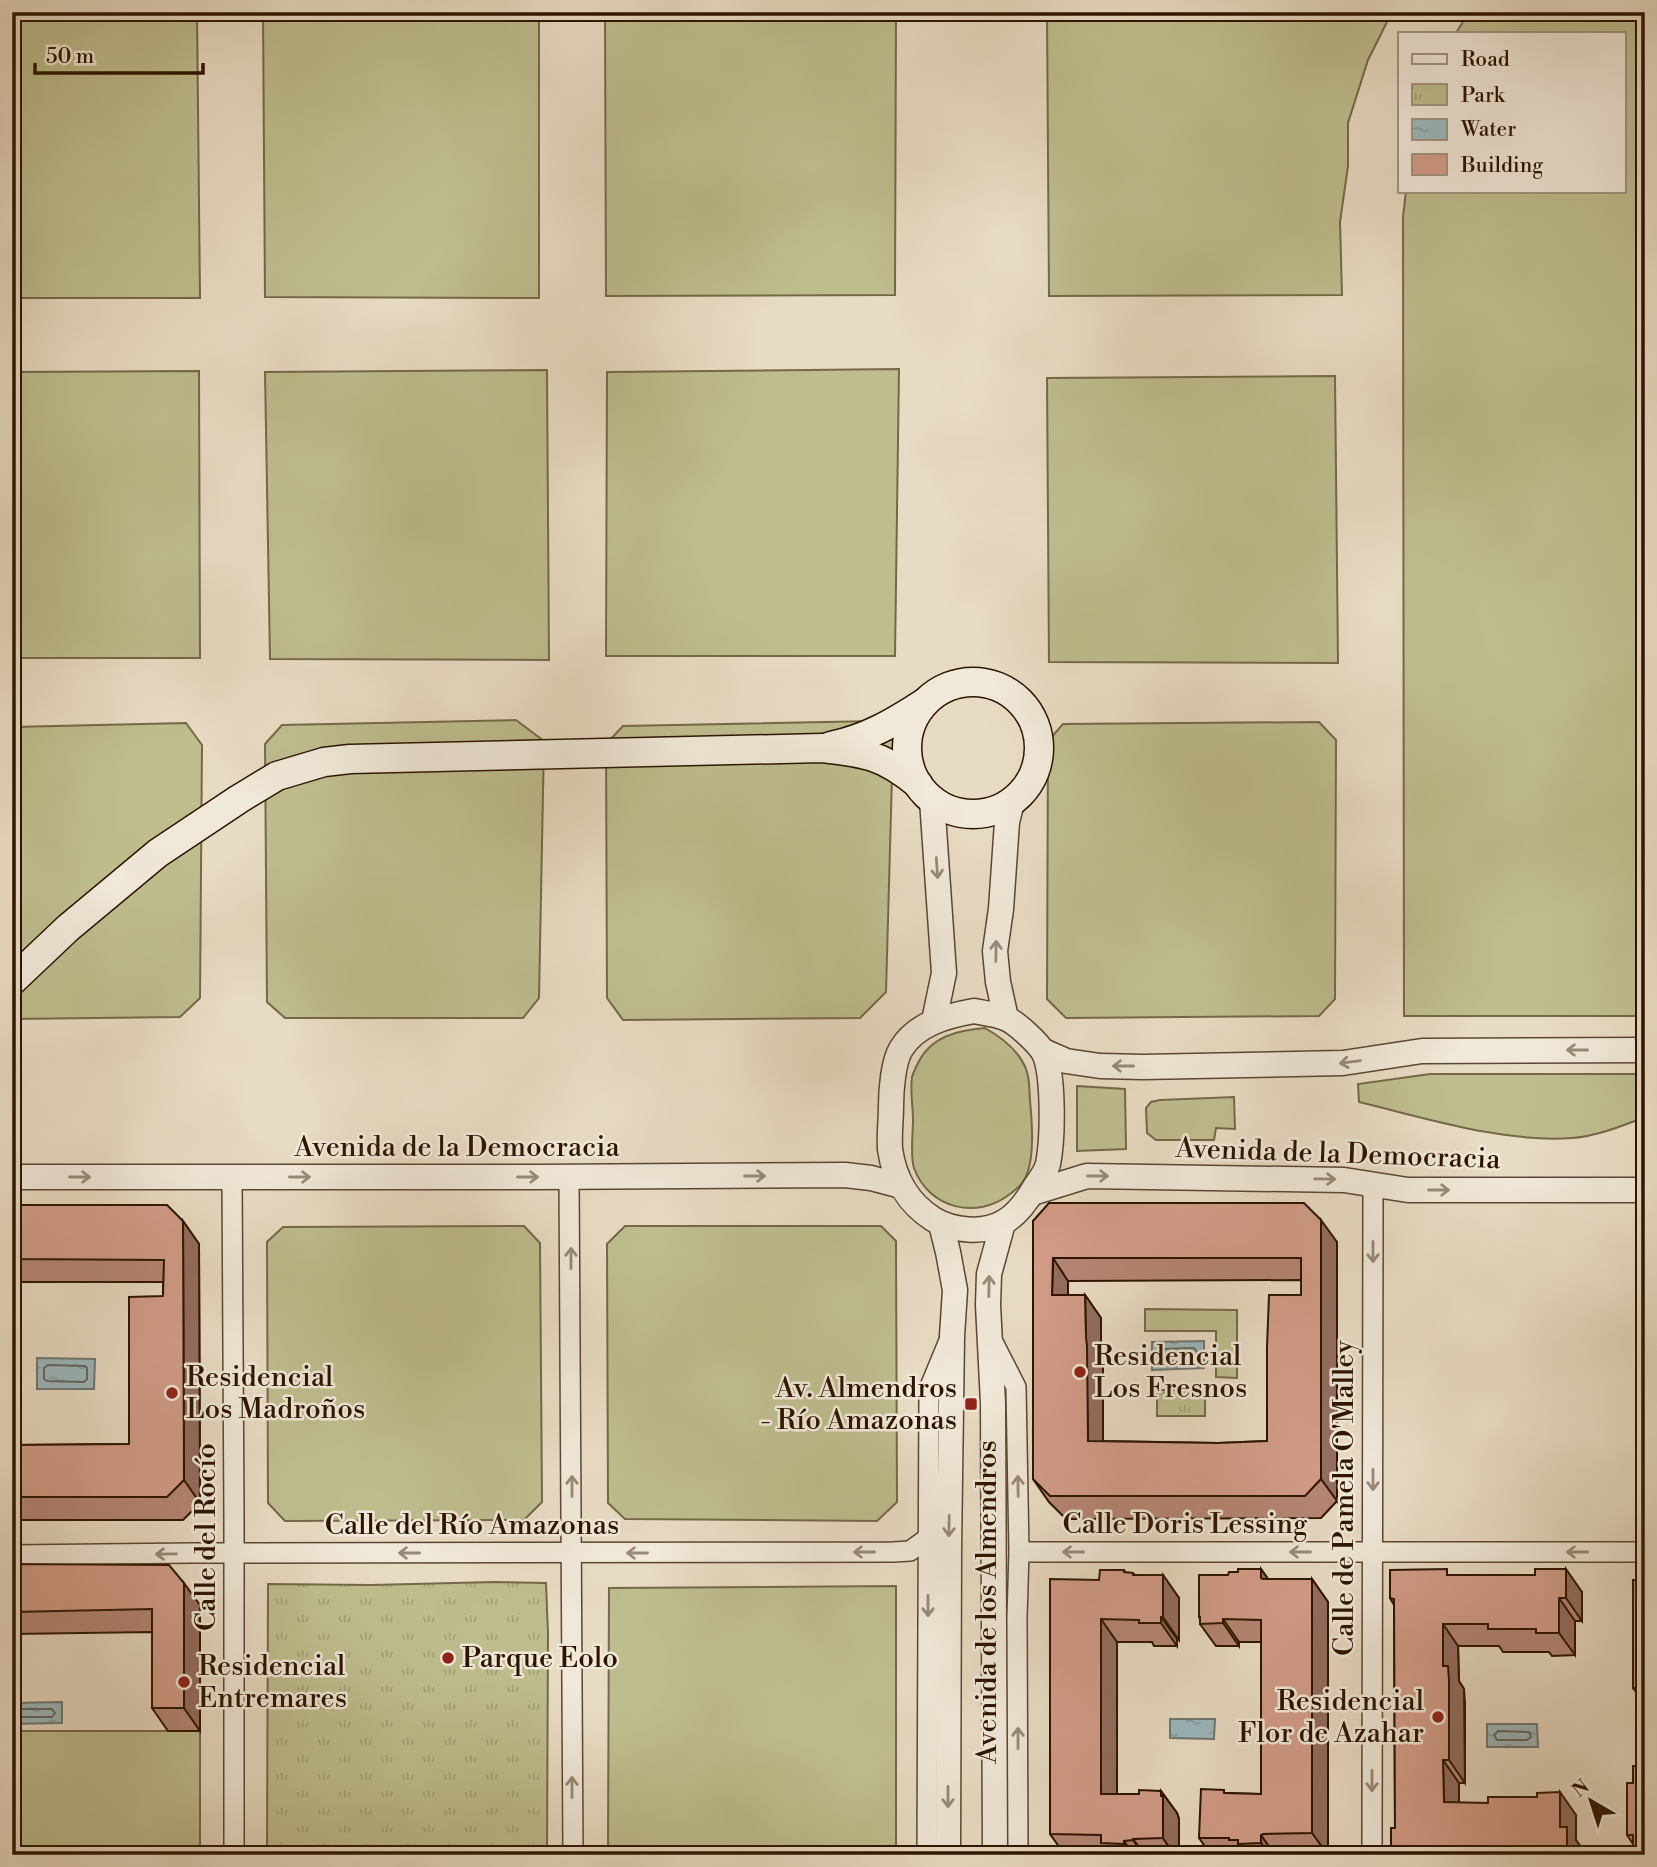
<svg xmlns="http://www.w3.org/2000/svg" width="1657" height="1867" font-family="'Libre Bodoni',serif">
  <defs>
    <pattern id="park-tufts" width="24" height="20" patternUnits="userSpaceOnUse" patternTransform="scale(1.75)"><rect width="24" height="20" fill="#bebd8e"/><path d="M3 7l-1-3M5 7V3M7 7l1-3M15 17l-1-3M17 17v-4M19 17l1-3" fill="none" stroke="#a4a279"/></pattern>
    <pattern id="water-ripples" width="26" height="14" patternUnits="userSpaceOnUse" patternTransform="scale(1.75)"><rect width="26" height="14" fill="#9bb8be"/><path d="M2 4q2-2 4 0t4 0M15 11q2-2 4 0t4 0" fill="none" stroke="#869da2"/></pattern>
  </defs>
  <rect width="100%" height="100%" fill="#e8dbc3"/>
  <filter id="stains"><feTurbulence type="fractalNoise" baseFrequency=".00286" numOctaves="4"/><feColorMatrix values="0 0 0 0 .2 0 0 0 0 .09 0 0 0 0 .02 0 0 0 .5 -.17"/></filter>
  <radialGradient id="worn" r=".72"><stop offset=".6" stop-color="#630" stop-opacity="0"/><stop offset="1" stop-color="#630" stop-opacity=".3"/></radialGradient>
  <g fill="#bebd8e" stroke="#766848" stroke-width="2">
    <polygon points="12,12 197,12 200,298 12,298"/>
    <polygon points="263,12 539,12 539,298 265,297"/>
    <polygon points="605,12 896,12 895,295 606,296"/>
    <polygon points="1047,12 1392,12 1368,60 1348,123 1348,166 1340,222 1342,295 1049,296"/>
    <polygon points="1469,12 1645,12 1645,1016 1404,1016 1403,217 1406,191 1624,191 1624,33 1456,33"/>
    <polygon points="899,369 895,656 606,656 607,372"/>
    <polygon points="547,370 549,660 270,659 265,372"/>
    <polygon points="199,371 200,658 12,658 12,372"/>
    <polygon points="1335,376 1338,663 1049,662 1047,378"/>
    <polygon points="516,720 544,741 539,998 523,1018 285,1018 267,1002 265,744 282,725"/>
    <polygon points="875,721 893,740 886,992 860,1018 623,1020 607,998 606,744 623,726"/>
    <polygon points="1319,722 1336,740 1335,999 1319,1016 1066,1018 1047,999 1048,741 1063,724"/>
    <polygon points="186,723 202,745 200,998 180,1017 12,1019 12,727"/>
    <path d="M 985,1028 C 1001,1037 1019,1051 1026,1069 C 1030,1079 1029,1089 1030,1100 C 1032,1122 1036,1165 1022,1183 C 1019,1187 1014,1191 1010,1194 C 977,1220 929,1209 914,1168 C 910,1156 913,1133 913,1120 C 913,1107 910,1091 912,1077 C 913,1073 916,1067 918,1063 C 931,1036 959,1030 985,1028 Z"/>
    <path d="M 1430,1074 L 1645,1074 L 1645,1117 C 1622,1126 1597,1136 1572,1138 C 1503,1143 1426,1118 1359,1102 L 1358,1084 Z"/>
    <polygon points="1077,1086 1125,1089 1126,1149 1077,1151"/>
    <polygon points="1234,1097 1235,1129 1216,1128 1214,1140 1156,1140 1147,1133 1146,1108 1151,1102 1160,1100"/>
    <polygon points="524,1226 540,1243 542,1502 524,1520 285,1521 268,1503 267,1242 283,1227"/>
    <polygon points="625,1226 881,1226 896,1241 897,1502 877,1521 625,1519 608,1503 607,1244"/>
    <polygon points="1145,1309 1237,1310 1237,1378 1216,1377 1216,1331 1145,1331"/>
    <polygon points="896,1586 896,1855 608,1855 609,1588"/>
    <rect x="12" y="1731" width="188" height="124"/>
  </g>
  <g fill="url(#park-tufts)" stroke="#766848" stroke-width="2">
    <rect x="1157" y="1390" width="48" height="26"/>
    <polygon points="494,1582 546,1583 548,1633 547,1855 267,1855 268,1584 372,1585"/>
  </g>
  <g fill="url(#water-ripples)" stroke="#6f7672" stroke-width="2">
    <polygon points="1204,1341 1204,1368 1152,1370 1152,1342"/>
    <polygon points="37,1358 95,1359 94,1389 37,1389"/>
    <polygon points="62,1702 62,1723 12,1724 12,1703"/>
    <polygon points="1170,1719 1215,1719 1214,1739 1170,1738"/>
    <polygon points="1487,1724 1537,1724 1538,1747 1487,1747"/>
  </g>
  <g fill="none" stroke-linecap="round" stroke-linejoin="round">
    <g stroke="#646660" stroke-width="2">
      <polygon points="1194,1348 1197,1352 1197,1359 1194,1361 1162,1362 1159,1360 1159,1352 1162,1349"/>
      <polygon points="48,1365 85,1366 87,1368 87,1379 84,1382 47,1381 44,1379 44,1368"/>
      <polyline points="12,1709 52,1709 55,1713 52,1717 12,1717"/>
      <polygon points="1498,1731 1528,1732 1530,1733 1531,1737 1527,1740 1497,1740 1494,1735"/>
    </g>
    <g stroke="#5c4632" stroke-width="22">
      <g id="minor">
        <polyline points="232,1177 234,1519 234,1855"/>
        <polyline points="569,1177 573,1855"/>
        <polyline points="1371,1184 1373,1196 1372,1855"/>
        <polyline points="992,1340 1016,1387 1019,1552 1017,1618 1018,1855"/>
        <polyline points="1019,1552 1645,1552"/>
        <polyline points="12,1555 192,1553 893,1552 910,1551 928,1538"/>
        <polyline points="927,1855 929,1389 948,1343"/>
      </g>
    </g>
    <g stroke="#5c4632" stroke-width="27">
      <g id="tertiary">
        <polyline points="932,800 944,973 934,1021"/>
        <path d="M 974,1011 C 983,1013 995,1014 1005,1018 C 1016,1022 1038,1043 1044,1053 C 1054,1075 1053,1139 1048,1164 C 1046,1172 1040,1180 1035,1187 C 1027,1201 1018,1214 1004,1222 C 984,1234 952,1231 933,1219 C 908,1203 894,1178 890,1149 C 889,1135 891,1120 891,1106 C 891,1092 893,1062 901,1049 C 916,1024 946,1016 974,1011 Z"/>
        <polyline points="1006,1018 998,982 995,951 1001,909 1007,822 1012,802"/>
        <polyline points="1043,1051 1066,1061 1100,1066 1143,1067 1343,1063 1422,1051 1645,1050"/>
        <polyline points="12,1177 538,1177 845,1175 871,1178 901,1186"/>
        <polyline points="1032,1193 1087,1176 1344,1180 1408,1190 1645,1190"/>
        <polyline points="941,1224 948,1252 955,1290 952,1336 949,1550 948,1855"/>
        <polyline points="995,1855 993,1403 988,1305 989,1274 1003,1223"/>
      </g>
    </g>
    <g stroke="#2d1401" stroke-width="31">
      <g id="secondary">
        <circle cx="973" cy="748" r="66"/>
        <path d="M 831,746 C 868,738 893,723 924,703"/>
        <path d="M 12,981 L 68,928 L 158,853 L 239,799 L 277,776 L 324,762 L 350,759 L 822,748 C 866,753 883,755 918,784"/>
      </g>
    </g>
    <use href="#minor" stroke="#f0e8d8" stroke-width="19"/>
    <use href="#tertiary" stroke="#f0e8d8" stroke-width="24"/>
    <use href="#secondary" stroke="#f0e8d8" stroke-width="28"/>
  </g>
  <g fill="#b58675" stroke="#2d1401" stroke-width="2" fill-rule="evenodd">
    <polygon points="12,1205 183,1221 199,1244 200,1503 183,1520 12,1520 12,1445 129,1444 163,1296 163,1282 12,1282"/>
    <path d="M 1033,1221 L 1337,1242 L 1337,1501 L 1321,1518 L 1066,1519 L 1049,1502 L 1033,1479 ZM 1301,1280 L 1301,1295 L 1267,1441 L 1218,1443 L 1103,1441 L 1103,1368 L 1101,1360 L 1101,1318 L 1085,1295 L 1068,1295 L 1068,1281 Z"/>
    <polygon points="12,1564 200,1605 200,1731 168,1731 152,1708 152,1632 12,1634"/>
    <polygon points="1261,1569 1268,1579 1312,1579 1328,1602 1328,1855 1211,1855 1199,1838 1226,1793 1261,1794 1261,1642 1239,1642 1239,1646 1216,1646 1200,1624 1200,1619 1199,1617 1228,1575 1238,1572"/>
    <polygon points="1124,1570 1126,1573 1133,1573 1135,1575 1163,1575 1179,1598 1179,1640 1177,1639 1177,1646 1154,1646 1152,1642 1117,1642 1117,1794 1139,1794 1161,1791 1177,1813 1179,1819 1179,1855 1065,1855 1050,1834 1099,1580"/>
    <polygon points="1451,1575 1582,1592 1582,1621 1575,1621 1575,1655 1552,1656 1549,1652 1503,1652 1499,1646 1458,1646 1459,1681 1464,1689 1465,1703 1465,1783 1459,1783 1459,1803 1576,1815 1576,1840 1583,1850 1583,1855 1391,1855 1395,1828 1394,1605 1390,1598"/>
    <polygon points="1645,1580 1645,1705 1633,1688"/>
    <polygon points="1627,1783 1645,1855 1635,1855 1633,1852 1633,1844 1627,1835"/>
  </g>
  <g fill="#936d5f" stroke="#2d1401" stroke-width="2">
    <polygon points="1321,1220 1337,1242 1337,1501 1321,1479"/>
    <polygon points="183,1221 199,1244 200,1503 184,1480"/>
    <polygon points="1053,1258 1068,1281 1068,1318 1052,1295"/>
    <polygon points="1085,1295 1101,1318 1101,1360 1103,1368 1103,1464 1088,1441"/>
    <polygon points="1261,1569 1277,1592 1261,1578"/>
    <polygon points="1566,1569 1582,1592 1582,1621 1566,1598"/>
    <polygon points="1163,1575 1179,1598 1179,1640 1163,1617"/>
    <polygon points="1312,1579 1328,1602 1328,1855 1312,1833"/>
    <polygon points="184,1583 200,1605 200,1731 184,1708"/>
    <polygon points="1559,1598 1575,1621 1575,1655 1559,1633"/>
    <polygon points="1161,1617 1177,1639 1177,1646 1161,1623"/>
    <polygon points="1101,1619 1117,1642 1117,1816 1101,1794"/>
    <polygon points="1223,1619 1239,1642 1239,1646 1223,1623"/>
    <polygon points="1443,1624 1458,1646 1459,1681 1464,1689 1465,1783 1449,1760 1443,1666"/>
    <polygon points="1443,1760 1459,1783 1459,1825 1444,1802"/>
    <polygon points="1161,1791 1177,1813 1179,1819 1179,1855 1174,1855 1163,1838"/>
    <polygon points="1560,1792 1576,1815 1576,1840 1583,1850 1583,1855 1567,1855 1560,1827"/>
    <polygon points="1261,1835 1275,1855 1269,1855 1261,1843"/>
    <polygon points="1133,1839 1145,1855 1143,1855 1133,1840"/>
    <polygon points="1124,1841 1134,1855 1132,1855 1124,1844"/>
  </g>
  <g fill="#d29c88" stroke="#2d1401" stroke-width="2" fill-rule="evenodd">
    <path d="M 1049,1203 L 1304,1203 L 1321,1220 L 1321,1479 L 1305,1496 L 1050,1496 L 1033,1479 L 1033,1221 ZM 1053,1258 L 1301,1258 L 1301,1295 L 1269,1295 L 1267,1347 L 1267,1441 L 1218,1443 L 1088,1441 L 1087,1346 L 1086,1337 L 1085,1295 L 1052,1295 Z"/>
    <polygon points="12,1205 167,1205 183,1221 184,1480 167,1497 12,1497 12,1445 129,1444 129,1297 163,1296 164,1260 12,1259"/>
    <polygon points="12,1564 169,1565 184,1583 184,1708 152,1708 152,1609 12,1612"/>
    <polygon points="1238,1569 1261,1569 1261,1578 1263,1579 1312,1579 1312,1833 1263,1834 1261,1835 1261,1843 1238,1844 1238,1840 1229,1840 1229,1838 1199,1838 1201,1789 1224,1790 1224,1793 1261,1794 1261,1620 1223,1619 1223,1623 1200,1624 1200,1617 1199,1617 1199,1575 1228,1575 1229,1572 1238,1572"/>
    <polygon points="1447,1569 1447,1575 1535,1575 1535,1569 1566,1569 1566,1598 1559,1598 1559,1633 1536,1633 1536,1629 1488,1629 1488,1624 1443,1624 1443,1666 1448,1666 1449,1680 1449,1760 1443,1760 1444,1802 1488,1803 1488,1797 1537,1797 1537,1793 1560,1792 1560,1827 1567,1827 1567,1855 1536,1855 1536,1850 1448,1851 1448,1855 1391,1855 1391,1828 1395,1828 1394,1599 1390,1598 1390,1570"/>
    <polygon points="1100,1570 1124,1570 1124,1572 1133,1573 1133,1575 1163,1575 1163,1617 1161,1617 1161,1623 1139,1623 1139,1620 1101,1619 1101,1794 1139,1794 1139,1790 1161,1791 1161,1796 1163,1796 1163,1838 1133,1839 1133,1840 1124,1841 1124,1844 1101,1843 1101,1835 1050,1834 1050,1579 1099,1580"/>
    <rect x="1633" y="1580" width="12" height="108"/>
    <polygon points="1636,1757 1645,1757 1645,1855 1636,1855 1636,1852 1633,1852 1633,1835 1627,1835 1627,1783 1633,1783 1633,1766 1636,1766"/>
  </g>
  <defs><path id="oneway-shaft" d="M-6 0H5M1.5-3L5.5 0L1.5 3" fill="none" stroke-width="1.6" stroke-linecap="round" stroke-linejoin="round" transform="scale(1.75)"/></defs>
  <g stroke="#988977">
    <use href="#oneway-shaft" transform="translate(937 868) rotate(86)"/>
    <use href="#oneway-shaft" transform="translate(996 951) rotate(-89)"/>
    <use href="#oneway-shaft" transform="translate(1577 1050) rotate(-180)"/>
    <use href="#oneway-shaft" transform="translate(1350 1062) rotate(172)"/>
    <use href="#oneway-shaft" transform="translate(1123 1066) rotate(-180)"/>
    <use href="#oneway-shaft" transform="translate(755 1176)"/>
    <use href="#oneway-shaft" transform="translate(1098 1176)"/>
    <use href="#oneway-shaft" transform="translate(80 1177)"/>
    <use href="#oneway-shaft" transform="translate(300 1177)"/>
    <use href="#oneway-shaft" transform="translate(528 1177)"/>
    <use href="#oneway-shaft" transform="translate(1325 1179) rotate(1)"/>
    <use href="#oneway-shaft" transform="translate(1439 1190)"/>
    <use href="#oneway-shaft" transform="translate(1373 1252) rotate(90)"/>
    <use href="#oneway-shaft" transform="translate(571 1258) rotate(-90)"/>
    <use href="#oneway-shaft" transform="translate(989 1286) rotate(-89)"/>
    <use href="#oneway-shaft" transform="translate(1373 1480) rotate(90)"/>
    <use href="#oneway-shaft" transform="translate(572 1486) rotate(-90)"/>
    <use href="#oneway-shaft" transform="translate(1018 1486) rotate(-91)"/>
    <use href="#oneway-shaft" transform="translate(949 1526) rotate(91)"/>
    <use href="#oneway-shaft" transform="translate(864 1552) rotate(180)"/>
    <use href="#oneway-shaft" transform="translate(1073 1552) rotate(-180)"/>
    <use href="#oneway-shaft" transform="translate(1300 1552) rotate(180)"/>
    <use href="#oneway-shaft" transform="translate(1577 1552) rotate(-180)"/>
    <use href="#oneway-shaft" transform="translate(409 1553) rotate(180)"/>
    <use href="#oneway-shaft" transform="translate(637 1553) rotate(180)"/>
    <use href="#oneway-shaft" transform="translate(166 1554) rotate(179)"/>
    <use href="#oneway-shaft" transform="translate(928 1606) rotate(90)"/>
    <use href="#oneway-shaft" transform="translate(1018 1738) rotate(-90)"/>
    <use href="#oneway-shaft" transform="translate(1372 1781) rotate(90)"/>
    <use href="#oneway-shaft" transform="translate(572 1787) rotate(-90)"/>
    <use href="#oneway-shaft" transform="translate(948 1797) rotate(90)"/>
  </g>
  <g fill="#8f2418" stroke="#f0e8d8" stroke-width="2.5">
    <circle cx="1080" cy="1372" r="7"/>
    <circle cx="172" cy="1393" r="7"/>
    <rect x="964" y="1397" width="14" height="14" rx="3.5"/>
    <circle cx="448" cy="1658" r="7"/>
    <circle cx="184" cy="1682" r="7"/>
    <circle cx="1438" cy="1717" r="7"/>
  </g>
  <g text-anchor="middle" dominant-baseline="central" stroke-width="5" stroke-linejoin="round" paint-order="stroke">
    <g font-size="28" fill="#2d1401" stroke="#f0e8d8">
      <text x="457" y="1147">Avenida de la Democracia</text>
      <text transform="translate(1338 1154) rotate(2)">Avenida de la Democracia</text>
      <text transform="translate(1344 1498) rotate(-90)">Calle de Pamela O'Malley</text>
      <text x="1185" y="1524">Calle Doris Lessing</text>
      <text x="472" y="1525">Calle del Río Amazonas</text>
      <text transform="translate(206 1537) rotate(-90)">Calle del Rocío</text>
      <text transform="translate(987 1602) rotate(-90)">Avenida de los Almendros</text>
    </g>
    <g font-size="28" fill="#2d1401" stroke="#f0e8d8" text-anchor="start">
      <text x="1094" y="1356">Residencial<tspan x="1094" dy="32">Los Fresnos</tspan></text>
      <text x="186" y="1377">Residencial<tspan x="186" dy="32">Los Madroños</tspan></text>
      <text x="957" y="1388" text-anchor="end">Av. Almendros<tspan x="957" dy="32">- Río Amazonas</tspan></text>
      <text x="462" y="1658">Parque Eolo</text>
      <text x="198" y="1666">Residencial<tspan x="198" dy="32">Entremares</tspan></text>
      <text x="1424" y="1701" text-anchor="end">Residencial<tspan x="1424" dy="32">Flor de Azahar</tspan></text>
    </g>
  </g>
  <rect width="1657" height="1867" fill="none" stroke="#e8dbc3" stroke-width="42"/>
  <rect x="14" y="14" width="1629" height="1839" fill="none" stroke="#2d1401" stroke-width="3.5"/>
  <rect x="21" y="21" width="1615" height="1825" fill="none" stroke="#2d1401" stroke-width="2"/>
  <rect x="1398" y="32" width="228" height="161" fill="#f0e8d8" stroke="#a29382" stroke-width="2"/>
  <rect x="1412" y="54" width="35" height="10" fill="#f0e8d8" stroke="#a29382" stroke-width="2"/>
  <text x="1461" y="66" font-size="21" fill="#2d1401">Road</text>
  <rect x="1412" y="84" width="35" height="21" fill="url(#park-tufts)" stroke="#a29382" stroke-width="2"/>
  <text x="1461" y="102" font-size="21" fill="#2d1401">Park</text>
  <rect x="1412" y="119" width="35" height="21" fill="url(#water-ripples)" stroke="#a29382" stroke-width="2"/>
  <text x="1461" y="136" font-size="21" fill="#2d1401">Water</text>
  <rect x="1412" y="154" width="35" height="21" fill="#d29c88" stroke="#a29382" stroke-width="2"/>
  <text x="1461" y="172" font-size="21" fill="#2d1401">Building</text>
  <g transform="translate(1591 1801) rotate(321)" stroke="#f0e8d8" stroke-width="5" paint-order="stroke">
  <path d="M0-5L12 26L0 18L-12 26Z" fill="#2d1401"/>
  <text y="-10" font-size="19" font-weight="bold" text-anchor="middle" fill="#2d1401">N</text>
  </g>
  <path d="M35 63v10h168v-10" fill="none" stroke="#2d1401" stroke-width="3.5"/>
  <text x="46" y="63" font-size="21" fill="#2d1401" stroke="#f0e8d8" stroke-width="5" paint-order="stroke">50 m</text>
  <rect width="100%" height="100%" filter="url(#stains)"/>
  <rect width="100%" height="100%" fill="url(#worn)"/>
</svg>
